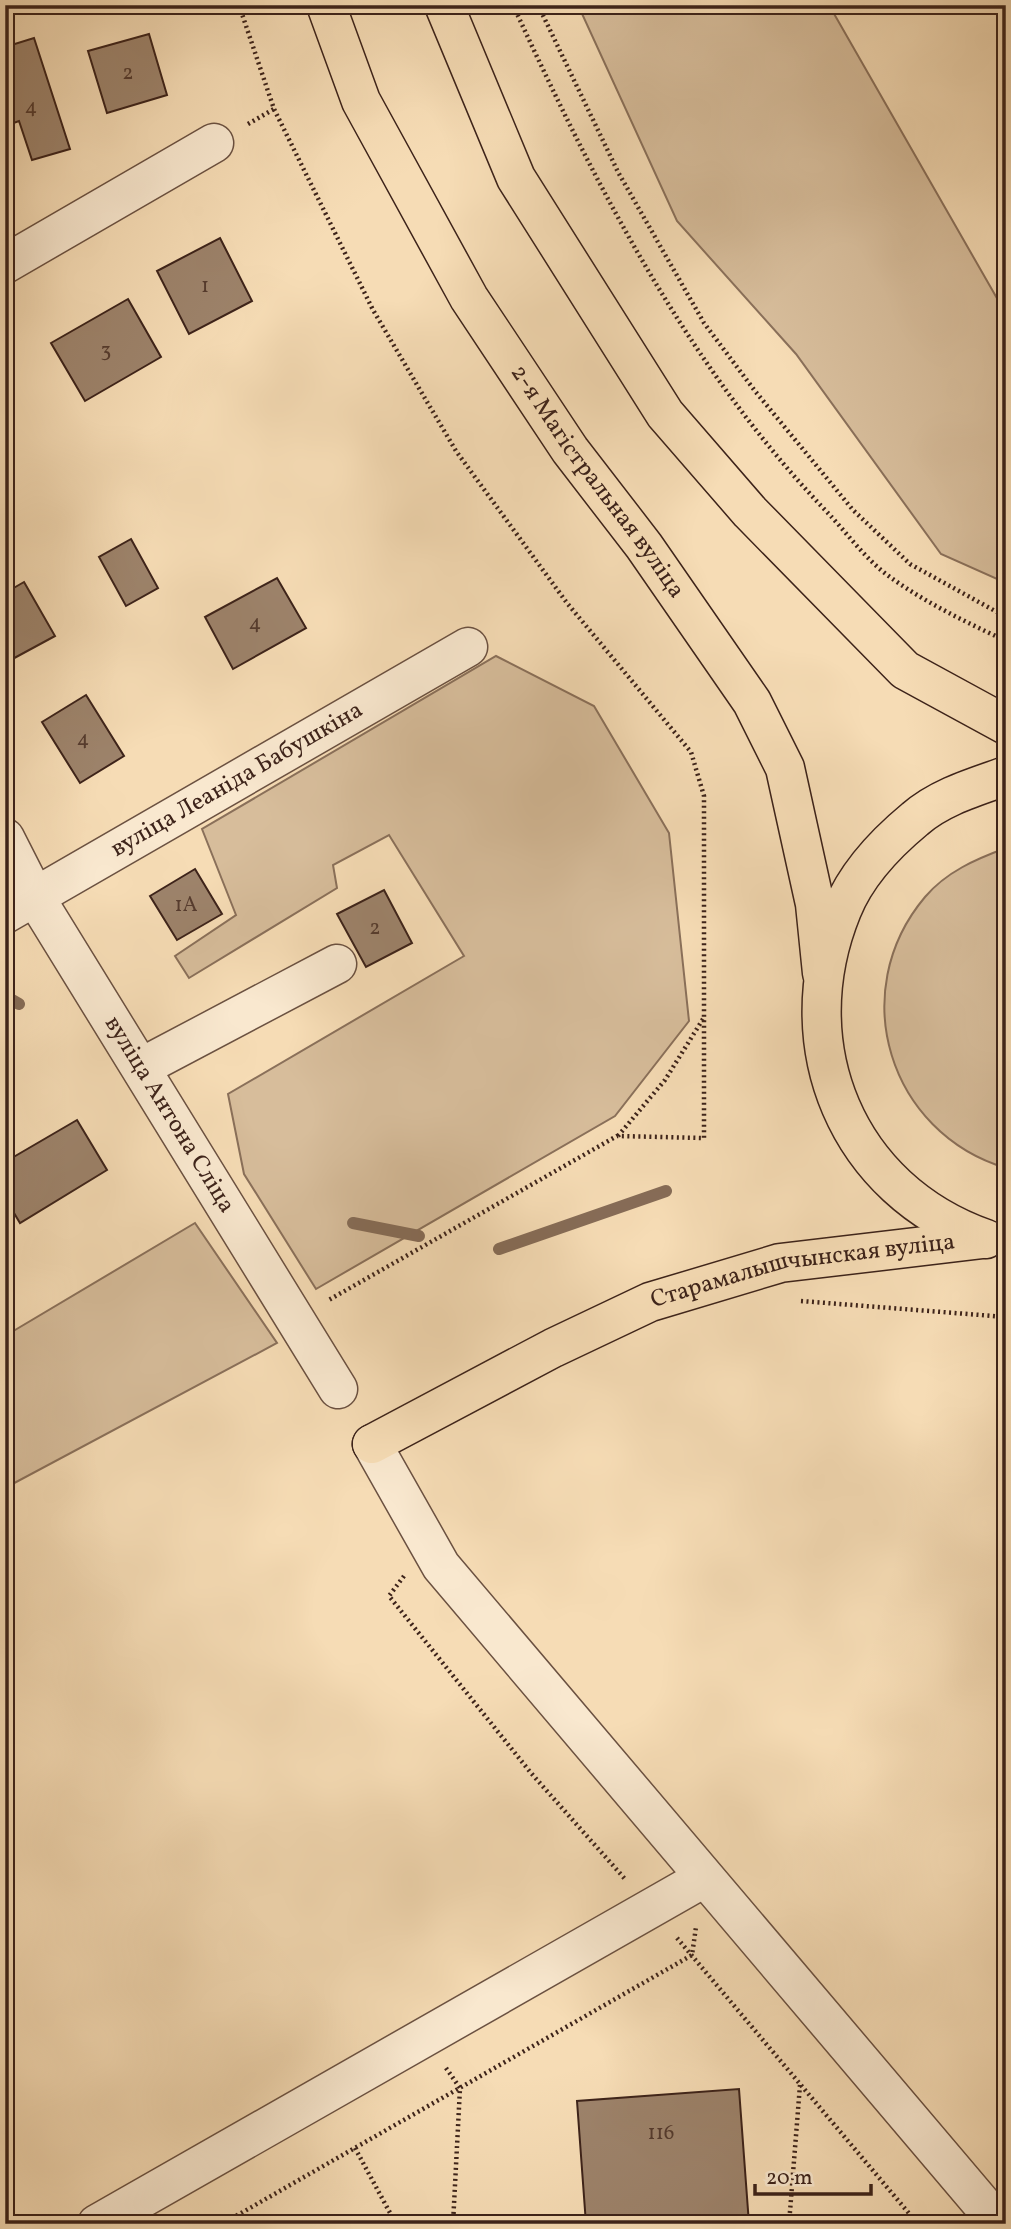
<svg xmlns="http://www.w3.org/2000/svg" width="1011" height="2229" font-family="Vollkorn,serif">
  <rect width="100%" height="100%" fill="#f6dcb5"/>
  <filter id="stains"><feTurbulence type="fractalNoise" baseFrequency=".00286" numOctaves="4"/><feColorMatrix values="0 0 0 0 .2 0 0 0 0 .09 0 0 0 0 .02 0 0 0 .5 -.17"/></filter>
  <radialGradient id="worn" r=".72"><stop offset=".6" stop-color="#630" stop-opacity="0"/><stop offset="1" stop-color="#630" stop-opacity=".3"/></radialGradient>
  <g fill="#d7bd9b" stroke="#8a705a" stroke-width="2">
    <polygon points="578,5 829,5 1006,314 1006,583 941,554 796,354 677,221"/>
    <polygon points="496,656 594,706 669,833 689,1021 615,1116 316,1289 244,1174 228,1094 464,956 389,835 333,865 337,888 189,978 175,956 236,915 202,829"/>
    <path d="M 1006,848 L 1006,1168 C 889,1133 845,992 925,897 C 946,872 976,859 1006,848 Z"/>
    <polygon points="195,1223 277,1343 5,1488 5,1336"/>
  </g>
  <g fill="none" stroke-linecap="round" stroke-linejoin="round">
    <g stroke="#866c57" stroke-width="12">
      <polyline points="5,996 19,1004"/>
      <polyline points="353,1223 419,1236"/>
      <polyline points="499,1249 666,1191"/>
    </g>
  </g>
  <g fill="#9d836b" stroke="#3d231a" stroke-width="2">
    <polygon points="149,34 167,95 107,113 88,51"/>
    <polygon points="34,38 70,149 32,160 19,121 5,126 5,47"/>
    <polygon points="220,238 252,301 189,334 157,271"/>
    <polygon points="128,299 161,357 85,401 51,343"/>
    <polygon points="131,539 158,588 126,606 99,557"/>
    <polygon points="277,578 306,628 233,669 205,617"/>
    <polygon points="24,582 55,636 7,662 5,593"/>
    <polygon points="86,695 124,756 80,783 42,722"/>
    <polygon points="195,869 222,914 177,940 150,896"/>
    <polygon points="384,890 412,943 366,967 337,914"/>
    <polygon points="77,1120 107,1170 20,1223 5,1198 5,1162"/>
    <polygon points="739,2089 749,2224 586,2224 577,2101"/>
  </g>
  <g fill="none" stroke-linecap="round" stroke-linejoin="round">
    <g stroke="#6b5141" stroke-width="41">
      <g id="minor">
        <polyline points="5,264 214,143"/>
        <path id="s1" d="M 5,838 L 35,897 L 338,1389"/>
        <path id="s2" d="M 5,914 L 468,647"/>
        <polyline points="142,1067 337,964"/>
        <polyline points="372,1444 441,1566 999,2224"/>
        <polyline points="97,2224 704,1878"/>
      </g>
    </g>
    <g stroke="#3d231a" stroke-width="41">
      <g id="major">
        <path id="s3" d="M 326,5 L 361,101 L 469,298 L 570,450 L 644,546 L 752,702 L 785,768 L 815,904 L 822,973"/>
        <polyline points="444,5 516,178 665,414 750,512 905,670 1006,725"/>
        <path d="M 986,1239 C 846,1190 787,1045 842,910 C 856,875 886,843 915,819 C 940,797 975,787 1006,776"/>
        <path id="s4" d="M 372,1444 L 553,1348 L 650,1302 L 780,1263 L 983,1239"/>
      </g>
    </g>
    <g stroke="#3d231a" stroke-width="4.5" stroke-dasharray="2 3.5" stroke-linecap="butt">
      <polyline points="239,5 274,109 373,310 456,451 567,603 691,752 704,796 704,1138 617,1136 327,1301"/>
      <path d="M 513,5 C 596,186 688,367 827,512 C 847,533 866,560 890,577 C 926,603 966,622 1006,641"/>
      <polyline points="538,5 618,172 704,323 755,391 853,510 910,564 1006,617"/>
      <polyline points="248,124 274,109"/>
      <polyline points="618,1136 665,1080 703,1019"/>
      <polyline points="801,1301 1006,1317"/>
      <polyline points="404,1576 389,1596 531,1773 625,1879"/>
      <polyline points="677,1938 918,2224"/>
      <polyline points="446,2068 460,2088 453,2224"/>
      <polyline points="355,2148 396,2224"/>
      <polyline points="222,2224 692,1955 696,1927"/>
      <polyline points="789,2224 800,2085"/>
    </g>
    <use href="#minor" stroke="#f9e8cf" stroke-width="38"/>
    <use href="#major" stroke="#f6dcb5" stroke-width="38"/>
  </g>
  <g text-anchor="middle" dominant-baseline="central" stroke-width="6" stroke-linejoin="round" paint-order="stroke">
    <g font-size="21" fill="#553b2e">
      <text x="128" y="73">2</text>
      <text x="31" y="107">4</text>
      <text x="205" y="286">1</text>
      <text x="106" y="350">3</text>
      <text x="255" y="623">4</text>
      <text x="83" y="739">4</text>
      <text x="186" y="905">1А</text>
      <text x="375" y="928">2</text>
      <text x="661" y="2133">116</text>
    </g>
    <g font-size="24" fill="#3d231a" stroke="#f9e8cf">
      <text stroke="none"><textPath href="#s3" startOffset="551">2-я Магістральная вуліца</textPath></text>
      <text stroke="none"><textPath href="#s2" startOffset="268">вуліца Леаніда Бабушкіна</textPath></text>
      <text stroke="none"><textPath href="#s1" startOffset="322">вуліца Антона Сліца</textPath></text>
      <text stroke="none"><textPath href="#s4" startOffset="469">Старамалышчынская вуліца</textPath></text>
    </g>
  </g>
  <rect width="1011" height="2229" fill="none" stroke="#f6dcb5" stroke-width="28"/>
  <rect x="7" y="7" width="997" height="2215" fill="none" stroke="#3d231a" stroke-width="3.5"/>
  <rect x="14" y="14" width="983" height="2201" fill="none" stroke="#3d231a" stroke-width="2"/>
  <path d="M755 2184v10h116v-10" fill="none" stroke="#3d231a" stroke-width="3.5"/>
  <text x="766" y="2184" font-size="21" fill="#3d231a" stroke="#f9e8cf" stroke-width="5" paint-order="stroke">20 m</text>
  <rect width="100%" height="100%" filter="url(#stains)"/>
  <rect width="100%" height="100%" fill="url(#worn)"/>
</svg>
